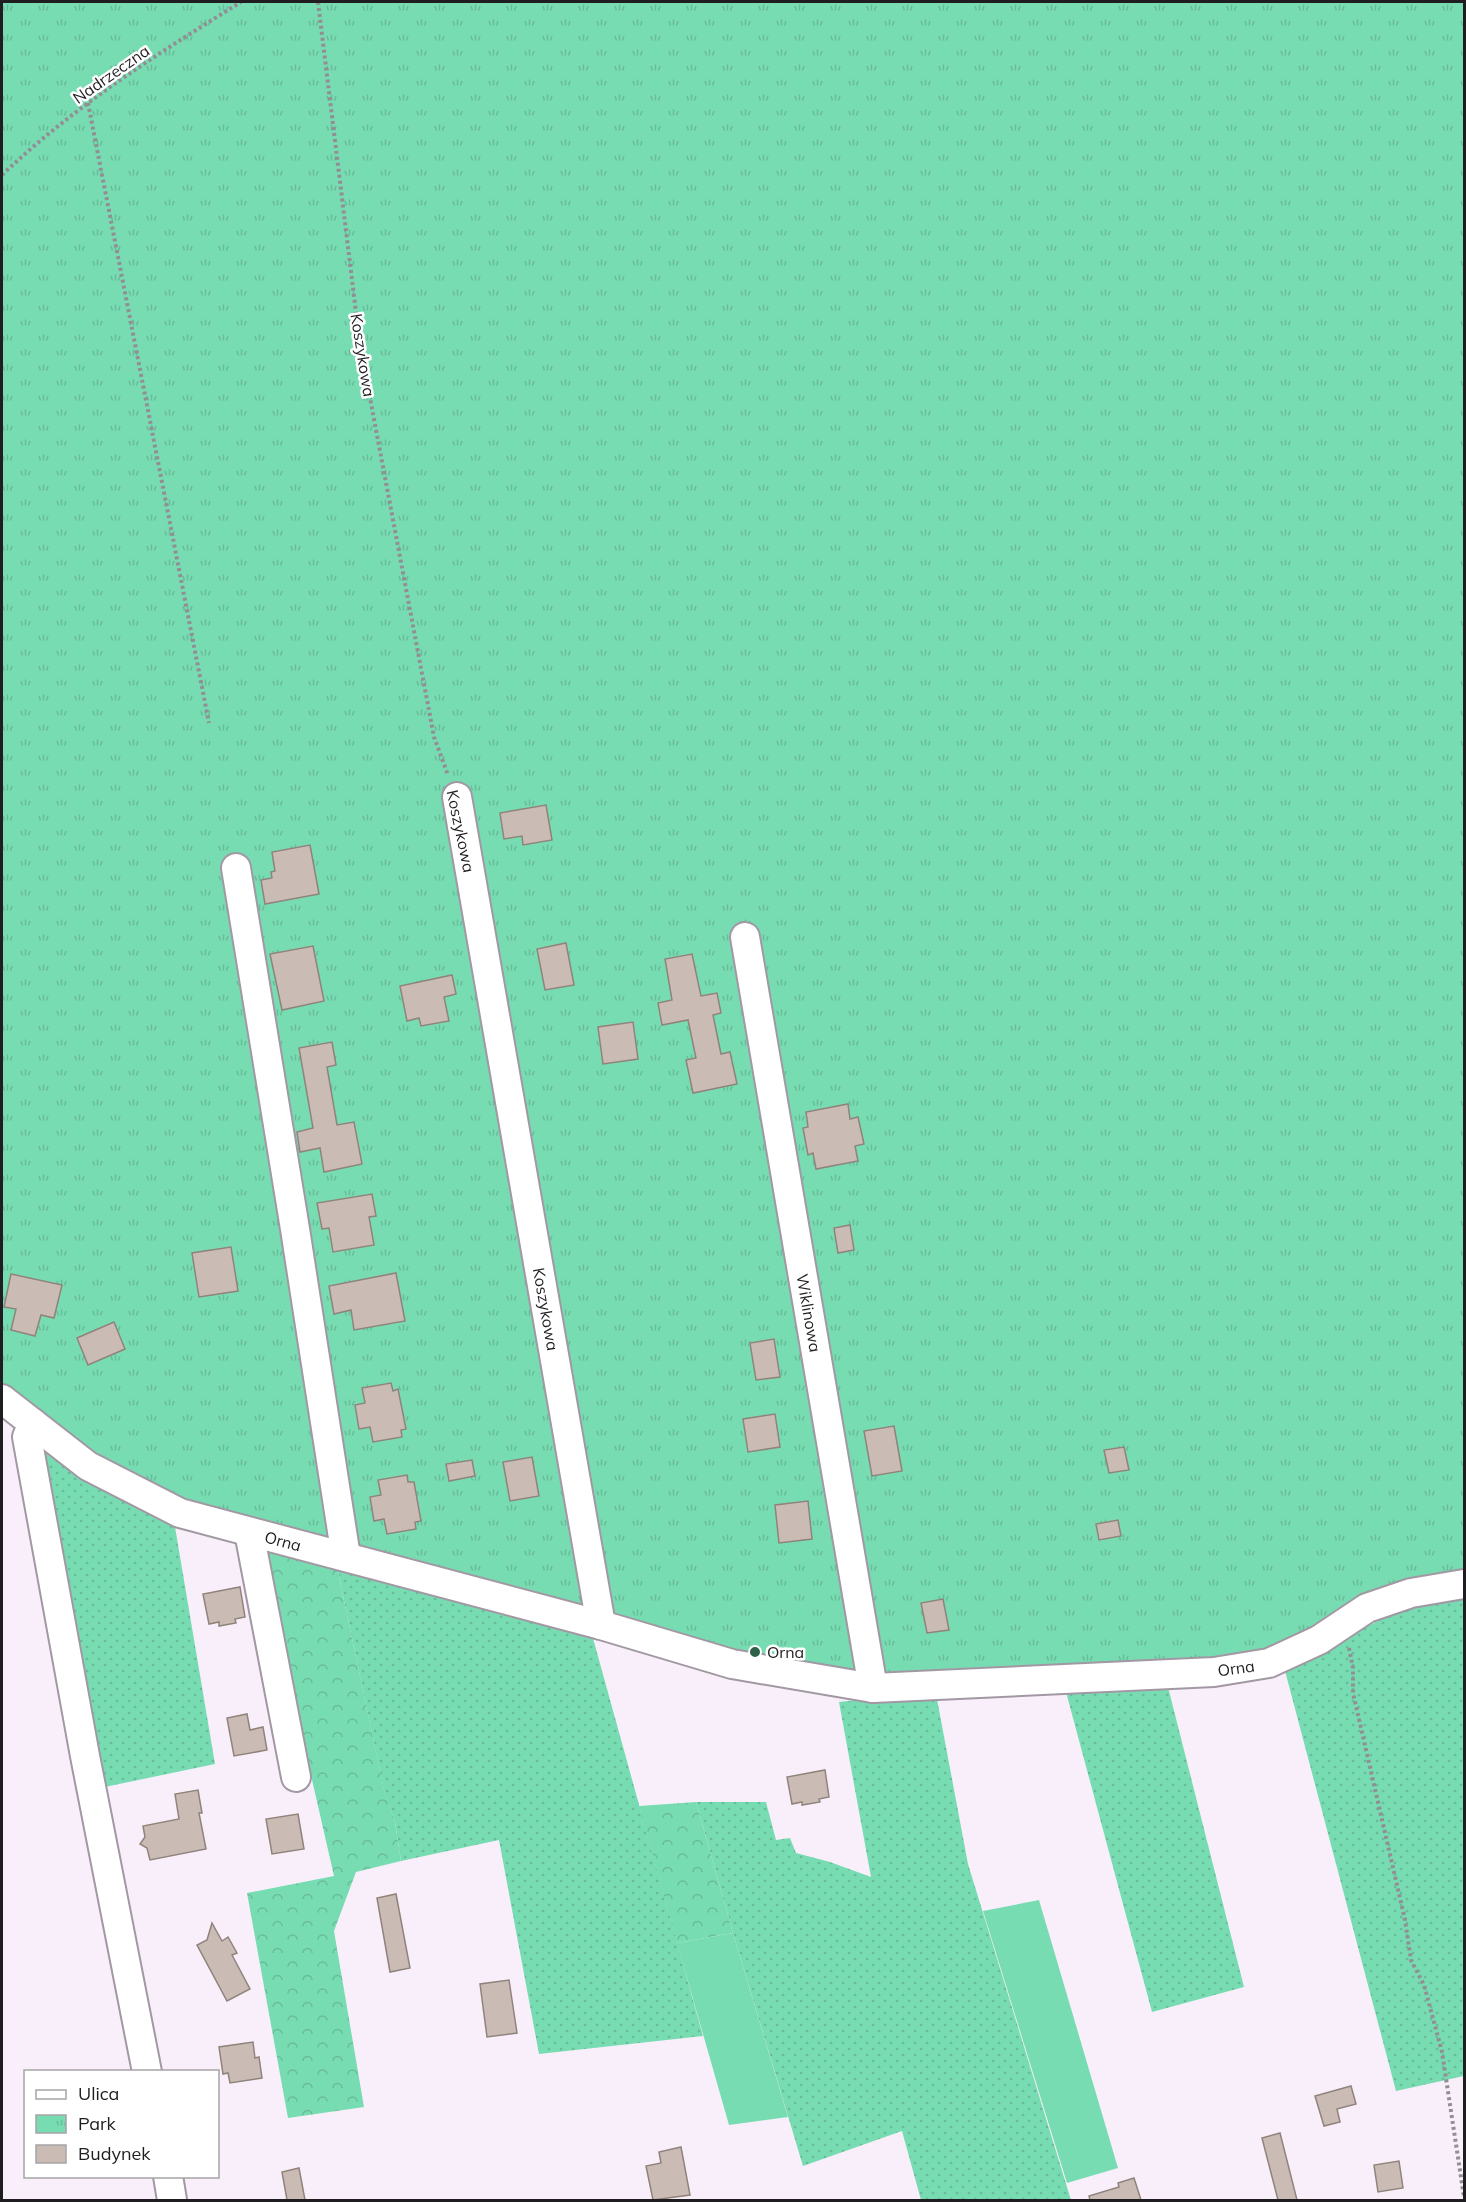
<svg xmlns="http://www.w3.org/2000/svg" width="1466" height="2202" font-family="Mulish,sans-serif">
  <defs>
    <pattern id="grass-dots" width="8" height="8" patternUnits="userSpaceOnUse" patternTransform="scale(1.5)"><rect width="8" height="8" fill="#78dcb2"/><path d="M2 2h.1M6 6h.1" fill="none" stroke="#68bc99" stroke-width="1.8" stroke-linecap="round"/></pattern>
    <pattern id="forest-crowns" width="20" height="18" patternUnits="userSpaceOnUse" patternTransform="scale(1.5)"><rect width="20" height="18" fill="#78dcb2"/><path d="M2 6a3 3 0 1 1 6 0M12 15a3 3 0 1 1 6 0" fill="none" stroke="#68bc99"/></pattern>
    <pattern id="park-tufts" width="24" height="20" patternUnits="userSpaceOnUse" patternTransform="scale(1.5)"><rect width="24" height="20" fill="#78dcb2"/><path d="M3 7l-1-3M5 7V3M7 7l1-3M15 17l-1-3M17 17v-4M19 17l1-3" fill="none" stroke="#68bc99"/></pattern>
  </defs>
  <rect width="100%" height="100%" fill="#f9effa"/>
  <g fill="url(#grass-dots)">
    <polygon points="36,1436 173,1515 215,1764 100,1788"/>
    <polygon points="337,1567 591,1631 703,2036 539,2054 499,1840 401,1861 395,1822 385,1795"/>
    <polygon points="1462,1595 1464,1604 1464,2076 1396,2091 1284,1667 1392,1614 1426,1602"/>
    <polygon points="1167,1683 1244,1987 1152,2012 1066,1692"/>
    <polygon points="876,1698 937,1699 968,1864 1071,2200 921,2200 902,2131 803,2166 733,1933 696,1802 766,1802 776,1840 790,1838 796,1853 830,1862 871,1877 839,1702"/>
  </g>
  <g fill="url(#forest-crowns)">
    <polygon points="257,1539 337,1567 385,1794 395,1822 401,1861 356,1872 334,1931 364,2107 288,2118 247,1893 334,1876"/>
    <polygon points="696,1802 733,1933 677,1943 639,1806"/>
  </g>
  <polygon fill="url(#park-tufts)" points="2,2 1464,2 1464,1576 1259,1658 905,1679 740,1658 172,1500 94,1460 2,1389"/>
  <g fill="#78dcb2">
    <polygon points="1039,1900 1118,2168 1067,2183 983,1911"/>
    <polygon points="733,1933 788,2117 729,2125 677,1943"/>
  </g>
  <g fill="#cabcb5" stroke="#90837c" stroke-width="1.5">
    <polygon points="546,805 552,840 523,845 522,836 504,839 500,813"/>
    <polygon points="310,845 319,894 265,904 261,880 272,878 271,872 275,871 272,852"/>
    <polygon points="566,943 574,985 545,990 537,949"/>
    <polygon points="313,946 324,1001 282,1010 270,954"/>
    <polygon points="692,954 701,996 717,993 721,1013 713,1015 721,1054 730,1052 737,1084 693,1093 686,1060 696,1058 688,1020 662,1025 658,1003 672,1000 665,959"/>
    <polygon points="452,975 456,994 444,997 449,1021 421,1026 419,1018 407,1021 400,986"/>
    <polygon points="633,1022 638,1059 603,1064 598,1027"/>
    <polygon points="332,1042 336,1065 327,1067 337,1125 354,1122 362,1164 324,1172 320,1148 300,1152 297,1132 313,1128 299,1048"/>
    <polygon points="848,1104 850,1119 858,1117 864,1144 855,1146 858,1161 816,1169 813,1153 808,1155 803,1128 808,1127 806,1112"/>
    <polygon points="372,1194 376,1216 369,1217 374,1245 333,1252 329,1228 322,1229 317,1203"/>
    <polygon points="850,1225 854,1250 838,1253 834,1228"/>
    <polygon points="231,1247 238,1291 199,1297 192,1253"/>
    <polygon points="396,1273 405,1321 354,1330 351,1310 334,1314 329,1286"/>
    <polygon points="11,1274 62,1285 54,1318 41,1315 35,1336 11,1330 16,1309 4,1307"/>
    <polygon points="114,1322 125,1349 88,1365 77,1338"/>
    <polygon points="774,1339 780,1377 756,1380 750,1343"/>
    <polygon points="391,1383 393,1391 398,1389 406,1429 401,1430 402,1437 373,1442 370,1427 359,1429 355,1405 365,1403 362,1388"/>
    <polygon points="775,1414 780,1447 748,1452 743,1419"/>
    <polygon points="894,1426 902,1471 872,1476 864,1431"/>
    <polygon points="1124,1447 1129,1470 1109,1473 1104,1450"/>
    <polygon points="532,1457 539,1496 510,1501 503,1462"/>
    <polygon points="472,1460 475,1476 449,1481 446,1464"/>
    <polygon points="407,1475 408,1482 414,1482 421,1521 415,1522 416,1529 387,1534 384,1519 374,1521 370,1497 381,1495 378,1480"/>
    <polygon points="808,1501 812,1539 779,1543 775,1505"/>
    <polygon points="1118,1520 1121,1536 1099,1540 1096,1524"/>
    <polygon points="240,1587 245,1617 235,1619 236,1623 219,1626 219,1622 209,1624 203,1594"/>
    <polygon points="943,1599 949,1630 927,1633 921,1603"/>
    <polygon points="247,1714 250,1730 263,1727 267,1750 234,1756 227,1718"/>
    <polygon points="825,1770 829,1797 819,1799 820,1802 802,1805 802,1802 792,1804 787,1777"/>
    <polygon points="198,1790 202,1813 199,1813 206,1849 150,1860 147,1848 140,1844 145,1837 143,1826 179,1819 175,1794"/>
    <polygon points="298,1814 304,1849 272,1854 266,1819"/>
    <polygon points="396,1894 410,1968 390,1972 377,1898"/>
    <polygon points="212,1923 222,1941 228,1937 237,1953 232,1955 250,1989 227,2001 197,1945 207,1940"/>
    <polygon points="509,1980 517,2033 487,2037 480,1984"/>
    <polygon points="253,2042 255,2058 259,2057 262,2078 230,2083 228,2073 223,2074 219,2047"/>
    <polygon points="1351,2086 1356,2104 1337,2109 1340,2122 1324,2126 1315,2096"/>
    <polygon points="1280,2133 1297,2200 1278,2200 1262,2138"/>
    <polygon points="681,2147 690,2195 653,2200 646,2166 661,2163 659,2152"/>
    <polygon points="1399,2161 1403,2188 1378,2192 1374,2165"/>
    <polygon points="299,2168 305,2200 287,2200 282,2172"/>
    <polygon points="1134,2178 1141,2200 1090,2200 1089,2196 1119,2187 1118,2183"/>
  </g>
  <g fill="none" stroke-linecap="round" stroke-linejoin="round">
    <g stroke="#a298a3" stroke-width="32">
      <g id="minor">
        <polyline points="457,797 601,1625"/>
        <polyline points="236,868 295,1229 346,1557"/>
        <polyline points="745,937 873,1688"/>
        <polyline points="2,1399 88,1466 180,1513 601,1625 732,1664 873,1688 1214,1672 1269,1663 1319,1640 1367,1608 1411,1593 1464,1584"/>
        <polyline points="33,1423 27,1437 85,1756 147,2072"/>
        <polyline points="249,1532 296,1777"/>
        <polyline points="168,2176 172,2200"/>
      </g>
    </g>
    <g stroke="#938d94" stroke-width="4" stroke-dasharray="3 3" stroke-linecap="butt">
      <polyline points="318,2 360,345 434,737 448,775"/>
      <polyline points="88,103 209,723"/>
      <path d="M 2,175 C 73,107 157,54 241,2"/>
      <polyline points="1349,1648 1353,1668 1353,1693 1405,1920 1411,1960 1424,1985 1442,2052 1464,2197"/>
    </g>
    <use href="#minor" stroke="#fff" stroke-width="28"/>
  </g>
  <circle fill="#2e6248" stroke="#fff" stroke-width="2" cx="755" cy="1652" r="6"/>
  <g text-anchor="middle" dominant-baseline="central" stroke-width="5" stroke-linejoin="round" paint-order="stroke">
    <g font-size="16" fill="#201d21" stroke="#fff">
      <text transform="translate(111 74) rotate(-35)">Nadrzeczna</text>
      <text transform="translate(363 355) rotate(81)">Koszykowa</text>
      <text transform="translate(461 831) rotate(78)">Koszykowa</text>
      <text transform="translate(546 1309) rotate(80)">Koszykowa</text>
      <text transform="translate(809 1313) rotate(80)">Wiklinowa</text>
      <text transform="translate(283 1541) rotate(15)">Orna</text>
      <text transform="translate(1236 1668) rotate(-8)">Orna</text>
    </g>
    <g font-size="16" fill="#201d21" stroke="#fff" text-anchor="start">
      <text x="767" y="1652">Orna</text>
    </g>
  </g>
  <rect width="1466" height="2202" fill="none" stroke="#201d21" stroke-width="6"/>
  <rect x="24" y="2070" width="195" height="108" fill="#ffffff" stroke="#a6a5a6" stroke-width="1.5"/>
  <rect x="36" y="2090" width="30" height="9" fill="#ffffff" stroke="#a6a5a6" stroke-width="1.5"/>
  <text x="78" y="2100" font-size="18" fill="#201d21">Ulica</text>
  <rect x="36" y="2115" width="30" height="18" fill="url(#park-tufts)" stroke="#a6a5a6" stroke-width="1.5"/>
  <text x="78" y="2130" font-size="18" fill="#201d21">Park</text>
  <rect x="36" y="2145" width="30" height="18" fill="#cabcb5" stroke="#a6a5a6" stroke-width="1.5"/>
  <text x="78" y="2160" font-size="18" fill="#201d21">Budynek</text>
</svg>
